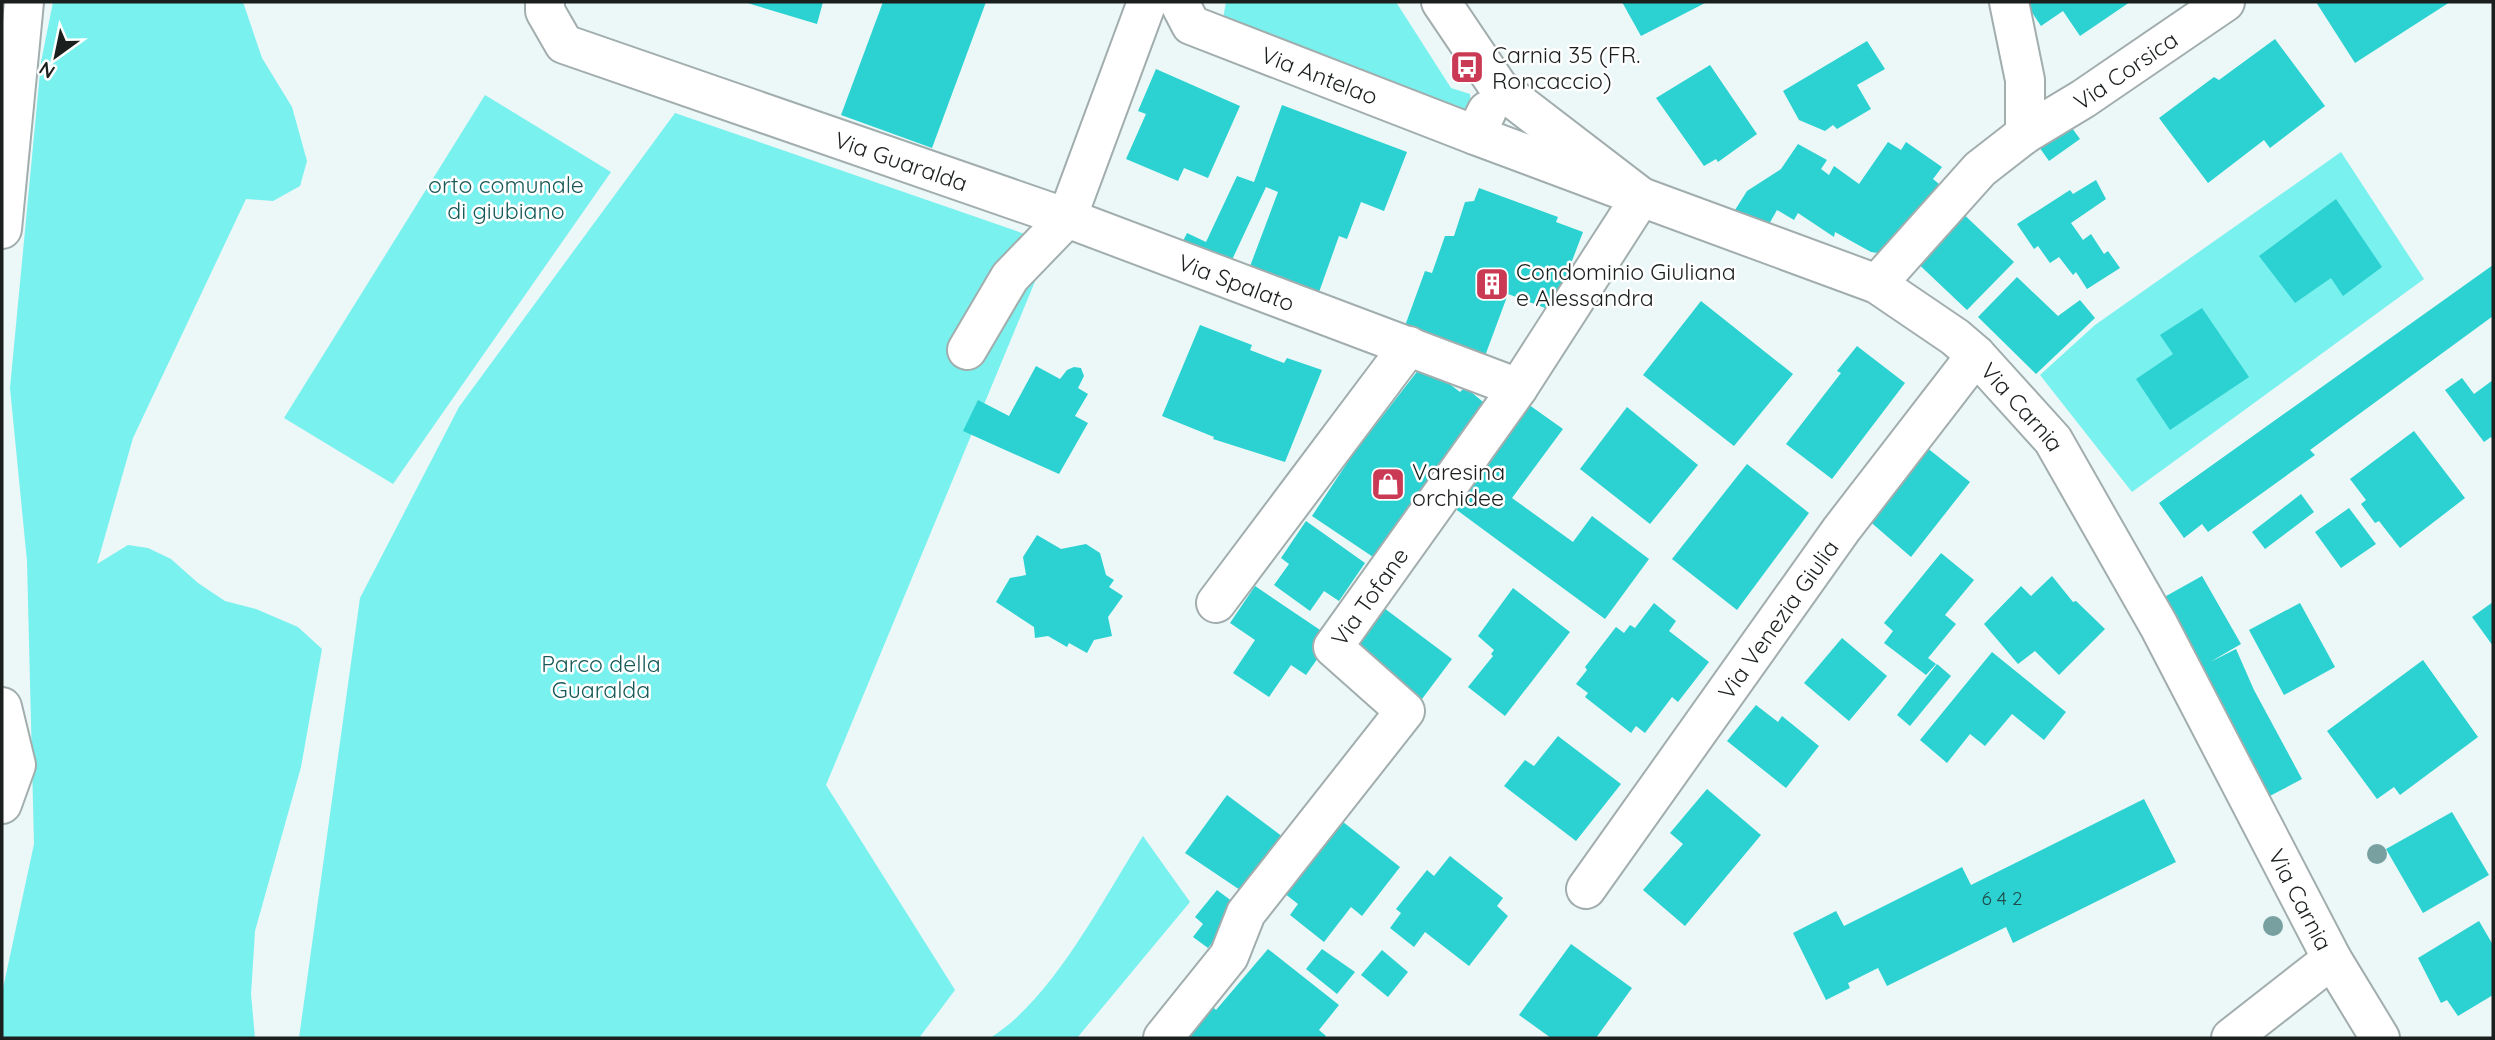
<svg xmlns="http://www.w3.org/2000/svg" width="2495" height="1040" font-family="Quicksand,sans-serif">
  <rect width="100%" height="100%" fill="#ecf7f7"/>
  <g fill="#79f1ef">
    <polygon points="53,2 243,2 262,58 292,107 307,161 300,186 273,201 246,199 133,438 97,564 128,545 148,548 171,559 198,583 225,601 256,609 298,627 322,649 301,767 255,931 251,994 255,1038 2,1038 2,993 34,844 27,561 10,388 41,62"/>
    <polygon points="1226,2 1396,2 1451,88 1470,94 1471,110 1462,116 1223,19"/>
    <polygon points="485,95 611,172 393,484 284,418"/>
    <polygon points="675,113 1051,243 826,785 955,990 919,1038 299,1038 360,598 459,407"/>
    <polygon points="2341,152 2424,279 2132,492 2040,375 2095,325"/>
    <path d="M 1143,836 L 1190,902 L 1077,1038 L 990,1038 C 1053,999 1103,899 1143,836 Z"/>
  </g>
  <g fill="#2bd2d1">
    <polygon points="744,2 823,2 817,24"/>
    <polygon points="883,2 986,2 932,148 841,115"/>
    <polygon points="1622,2 1707,2 1641,36"/>
    <polygon points="2025,2 2130,2 2080,36 2063,11 2041,26"/>
    <polygon points="2316,2 2450,2 2355,63"/>
    <polygon points="2275,39 2325,106 2270,148 2264,140 2208,183 2159,118 2214,77 2219,80"/>
    <polygon points="1867,41 1885,69 1857,85 1871,109 1837,129 1833,125 1825,131 1799,120 1783,91"/>
    <polygon points="1710,65 1757,134 1718,162 1716,159 1704,166 1656,98"/>
    <polygon points="1156,69 1240,106 1208,178 1184,168 1178,181 1126,159 1146,114 1138,111"/>
    <polygon points="1282,105 1407,152 1384,211 1361,202 1347,239 1339,236 1318,295 1249,269 1278,192 1266,187 1231,262 1179,249 1187,233 1206,242 1237,176 1254,182"/>
    <polygon points="2067,121 2080,139 2049,161 2037,144"/>
    <polygon points="1888,142 1901,150 1906,142 1942,167 1933,179 1939,184 1885,254 1871,252 1835,232 1834,237 1798,213 1794,220 1777,210 1768,226 1735,210 1747,191 1781,169 1798,144 1827,160 1821,169 1829,175 1834,166 1859,184"/>
    <polygon points="2096,180 2106,199 2071,223 2083,240 2091,234 2104,254 2108,251 2120,268 2087,289 2076,272 2073,275 2059,257 2050,263 2038,246 2034,249 2017,224 2070,190 2073,194"/>
    <polygon points="1479,188 1558,217 1556,222 1583,232 1553,311 1508,294 1482,364 1402,334 1425,271 1432,273 1445,236 1454,236 1465,202 1474,201"/>
    <polygon points="2336,199 2382,267 2343,296 2331,278 2295,303 2259,256"/>
    <polygon points="1956,207 2014,262 1967,310 1910,256"/>
    <polygon points="2493,265 2493,316 2310,450 2315,455 2208,532 2202,524 2184,538 2159,503"/>
    <polygon points="2017,277 2058,316 2080,300 2095,318 2036,374 1978,317"/>
    <polygon points="1701,301 1793,374 1734,446 1643,375"/>
    <polygon points="2202,308 2249,377 2170,430 2136,379 2173,354 2160,335"/>
    <polygon points="1200,325 1252,345 1250,350 1284,363 1287,358 1322,370 1285,462 1213,439 1214,437 1162,416"/>
    <polygon points="1857,346 1905,383 1832,479 1786,444 1841,373 1837,371"/>
    <polygon points="1423,364 1460,392 1465,387 1488,406 1382,563 1312,516 1353,454"/>
    <polygon points="1036,366 1060,379 1067,370 1074,367 1081,368 1084,376 1078,388 1088,394 1075,416 1088,423 1059,474 963,431 978,400 1009,416"/>
    <polygon points="2462,378 2474,394 2493,380 2493,440 2491,437 2484,442 2445,390"/>
    <polygon points="1525,402 1563,429 1512,498 1573,542 1592,516 1649,559 1605,619 1450,505"/>
    <polygon points="1627,407 1698,465 1650,524 1580,469"/>
    <polygon points="2414,431 2465,498 2400,548 2379,521 2375,523 2361,504 2366,500 2350,479"/>
    <polygon points="1926,447 1970,482 1911,557 1867,519"/>
    <polygon points="1747,464 1809,513 1737,610 1672,559"/>
    <polygon points="2301,494 2314,512 2265,549 2252,532"/>
    <polygon points="2349,508 2376,544 2341,568 2315,532"/>
    <polygon points="1306,521 1365,563 1339,601 1324,591 1310,611 1274,585 1289,564 1281,558"/>
    <polygon points="1037,535 1061,549 1086,544 1100,553 1106,575 1114,580 1109,587 1123,596 1108,617 1112,636 1094,640 1087,653 1069,643 1067,647 1048,636 1035,638 1034,627 996,602 1010,578 1026,575 1023,557"/>
    <polygon points="1941,553 1974,580 1945,615 1956,624 1928,658 1936,664 1926,675 1884,643 1893,631 1884,623"/>
    <polygon points="2052,576 2073,602 2076,601 2105,629 2059,675 2035,651 2018,664 1984,624 2021,586 2031,596"/>
    <polygon points="2202,576 2241,644 2210,662 2236,649 2254,690 2302,779 2266,798 2159,600"/>
    <polygon points="1255,586 1332,638 1306,675 1291,665 1269,697 1233,673 1255,640 1230,623"/>
    <polygon points="1513,588 1570,632 1505,716 1468,687 1493,656 1491,654 1494,650 1478,636"/>
    <polygon points="1376,602 1452,659 1419,703 1343,646"/>
    <polygon points="2493,602 2493,646 2472,617"/>
    <polygon points="1654,603 1676,621 1669,631 1709,662 1678,702 1672,697 1645,733 1636,726 1631,733 1585,697 1588,693 1576,684 1587,670 1585,667 1616,627 1624,633 1630,625 1635,628"/>
    <polygon points="2300,603 2335,667 2284,695 2249,630"/>
    <polygon points="1842,638 1887,676 1849,721 1804,683"/>
    <polygon points="1992,652 2066,712 2044,740 2012,714 1985,746 1970,734 1947,763 1920,740"/>
    <polygon points="2423,660 2478,737 2400,795 2394,787 2377,799 2327,731"/>
    <polygon points="1937,664 1951,676 1910,726 1897,715"/>
    <polygon points="1756,705 1778,722 1782,716 1819,746 1786,788 1727,741"/>
    <polygon points="1558,736 1621,784 1576,841 1504,786 1525,760 1534,766"/>
    <polygon points="1707,789 1761,835 1685,926 1643,890 1683,844 1670,833"/>
    <polygon points="1227,795 1287,840 1246,894 1185,853"/>
    <polygon points="2144,799 2176,862 2013,943 2006,927 1887,986 1878,968 1848,983 1850,988 1826,1000 1793,933 1836,911 1844,926 1962,867 1971,885"/>
    <polygon points="2452,812 2489,875 2423,913 2386,849"/>
    <polygon points="1333,814 1400,867 1362,916 1351,907 1324,942 1290,915 1298,904 1275,886"/>
    <polygon points="1450,856 1503,898 1497,906 1508,916 1469,966 1425,932 1414,947 1390,928 1401,913 1396,909 1427,870 1434,876"/>
    <polygon points="1217,890 1241,908 1208,948 1193,937 1203,924 1195,917"/>
    <polygon points="2479,921 2493,945 2493,995 2458,1016 2447,1000 2441,1003 2418,958"/>
    <polygon points="1571,944 1632,988 1596,1038 1551,1038 1519,1015"/>
    <polygon points="1268,949 1339,1005 1319,1030 1326,1036 1324,1038 1184,1038 1212,1006 1216,1010"/>
    <polygon points="1322,949 1355,972 1337,994 1306,969"/>
    <polygon points="1382,950 1408,972 1388,997 1361,975"/>
  </g>
  <g fill="none" stroke-linecap="round" stroke-linejoin="round">
    <g stroke="#a2adad" stroke-width="42">
      <g id="minor">
        <path id="s1" d="M 545,2 L 545,11 L 564,44 L 1067,218 L 1147,2"/>
        <path id="s2" d="M 1179,2 L 1191,25 L 1475,135 L 1487,111"/>
        <path id="s3" d="M 1441,2 L 1499,88 L 1641,197 L 1877,284 L 1955,337 L 1976,355 L 2053,440 L 2159,626 L 2332,959 L 2380,1038"/>
        <path id="s4" d="M 2025,134 L 2083,99 L 2225,2"/>
        <polyline points="2,229 24,2"/>
        <polyline points="1877,284 1980,169 2025,134 2025,80 2009,2"/>
        <path id="s5" d="M 967,350 L 1010,277 L 1067,218 L 1518,388"/>
        <polyline points="1216,603 1409,346"/>
        <polyline points="2,707 16,765 2,804"/>
        <path id="s6" d="M 1586,889 L 1841,530 L 1976,355"/>
        <path id="s7" d="M 1163,1038 L 1229,956 L 1246,913 L 1405,711 L 1333,647 L 1518,388 L 1641,197 L 1475,135"/>
        <polyline points="2231,1038 2332,959"/>
      </g>
    </g>
    <use href="#minor" stroke="#fff" stroke-width="38"/>
  </g>
  <g fill="#78a0a0">
    <circle cx="2377" cy="854" r="10"/>
    <circle cx="2273" cy="926" r="10"/>
  </g>
  <defs>
    <g id="bus-square" transform="scale(1.75)"><rect x="-9" y="-9" width="18" height="18" rx="4" fill="#ca3a55" stroke="#fff"/><path d="M-5-6H5V4H4V6H2V4H-2V6H-4V4H-5ZM-3.5-4V0h7V-4ZM-3.5 1.2v1.5H-2V1.2ZM2 1.2v1.5H3.5V1.2Z" fill="#fff"/></g>
    <g id="building-square" transform="scale(1.75)"><rect x="-9" y="-9" width="18" height="18" rx="4" fill="#ca3a55" stroke="#fff"/><path d="M-4-6H4V6H1V3H-1V6H-4ZM-2.5-4.3h1.7v1.8h-1.7ZM.8-4.3h1.7v1.8H.8ZM-2.5-1h1.7V.8h-1.7ZM.8-1h1.7V.8H.8Z" fill="#fff"/></g>
    <g id="shop-square" transform="scale(1.75)"><rect x="-9" y="-9" width="18" height="18" rx="4" fill="#ca3a55" stroke="#fff"/><path d="M-5-2.5h2.3a2.7 3.5 0 0 1 5.4 0H5L5.5 6h-11ZM-1.5-2.5h3a1.5 2.3 0 0 0-3 0Z" fill="#fff"/></g>
  </defs>
  <g fill-rule="evenodd">
    <use href="#bus-square" x="1467" y="67"/>
    <use href="#building-square" x="1492" y="284"/>
    <use href="#shop-square" x="1388" y="484"/>
  </g>
  <g text-anchor="middle" dominant-baseline="central" stroke-width="5" stroke-linejoin="round" paint-order="stroke">
    <g font-size="19" fill="#1f4c4b">
      <text x="2002" y="898">6 4 2</text>
    </g>
    <g font-size="23" fill="#1b1f1e" stroke="#fff" text-anchor="start">
      <text x="1492" y="54">Carnia 35 (FR.<tspan x="1492" dy="26">Roncaccio)</tspan></text>
      <text x="1516" y="271">Condominio Giuliana<tspan x="1516" dy="26">e Alessandra</tspan></text>
      <text x="1412" y="471">Varesina<tspan x="1412" dy="26">orchidee</tspan></text>
    </g>
    <g font-size="23" fill="#1b1f1e" stroke="#fff">
      <text stroke="none"><textPath href="#s4" startOffset="119">Via Corsica</textPath></text>
      <text stroke="none"><textPath href="#s2" startOffset="164">Via Antelao</textPath></text>
      <text stroke="none"><textPath href="#s1" startOffset="404">Via Guaralda</textPath></text>
      <text stroke="none"><textPath href="#s5" startOffset="348">Via Spalato</textPath></text>
      <text stroke="none"><textPath href="#s3" startOffset="726">Via Carnia</textPath></text>
      <text stroke="none"><textPath href="#s7" startOffset="567">Via Tofane</textPath></text>
      <text stroke="none"><textPath href="#s6" startOffset="331">Via Venezia Giulia</textPath></text>
      <text stroke="none"><textPath href="#s3" startOffset="1293">Via Carnia</textPath></text>
    </g>
    <g font-size="23" fill="#195958" stroke="#fff">
      <text x="506" y="184">orto comunale<tspan x="506" dy="26">di giubiano</tspan></text>
      <text x="601" y="663">Parco della<tspan x="601" dy="26">Guaralda</tspan></text>
    </g>
  </g>
  <rect width="2495" height="1040" fill="none" stroke="#1b1f1e" stroke-width="7"/>
  <g transform="translate(56 56) rotate(213)" stroke="#ffffff" stroke-width="5" paint-order="stroke">
  <path d="M0-5L12 26L0 18L-12 26Z" fill="#1b1f1e"/>
  <text y="-10" font-size="19" font-weight="bold" text-anchor="middle" fill="#1b1f1e">N</text>
  </g>
</svg>
